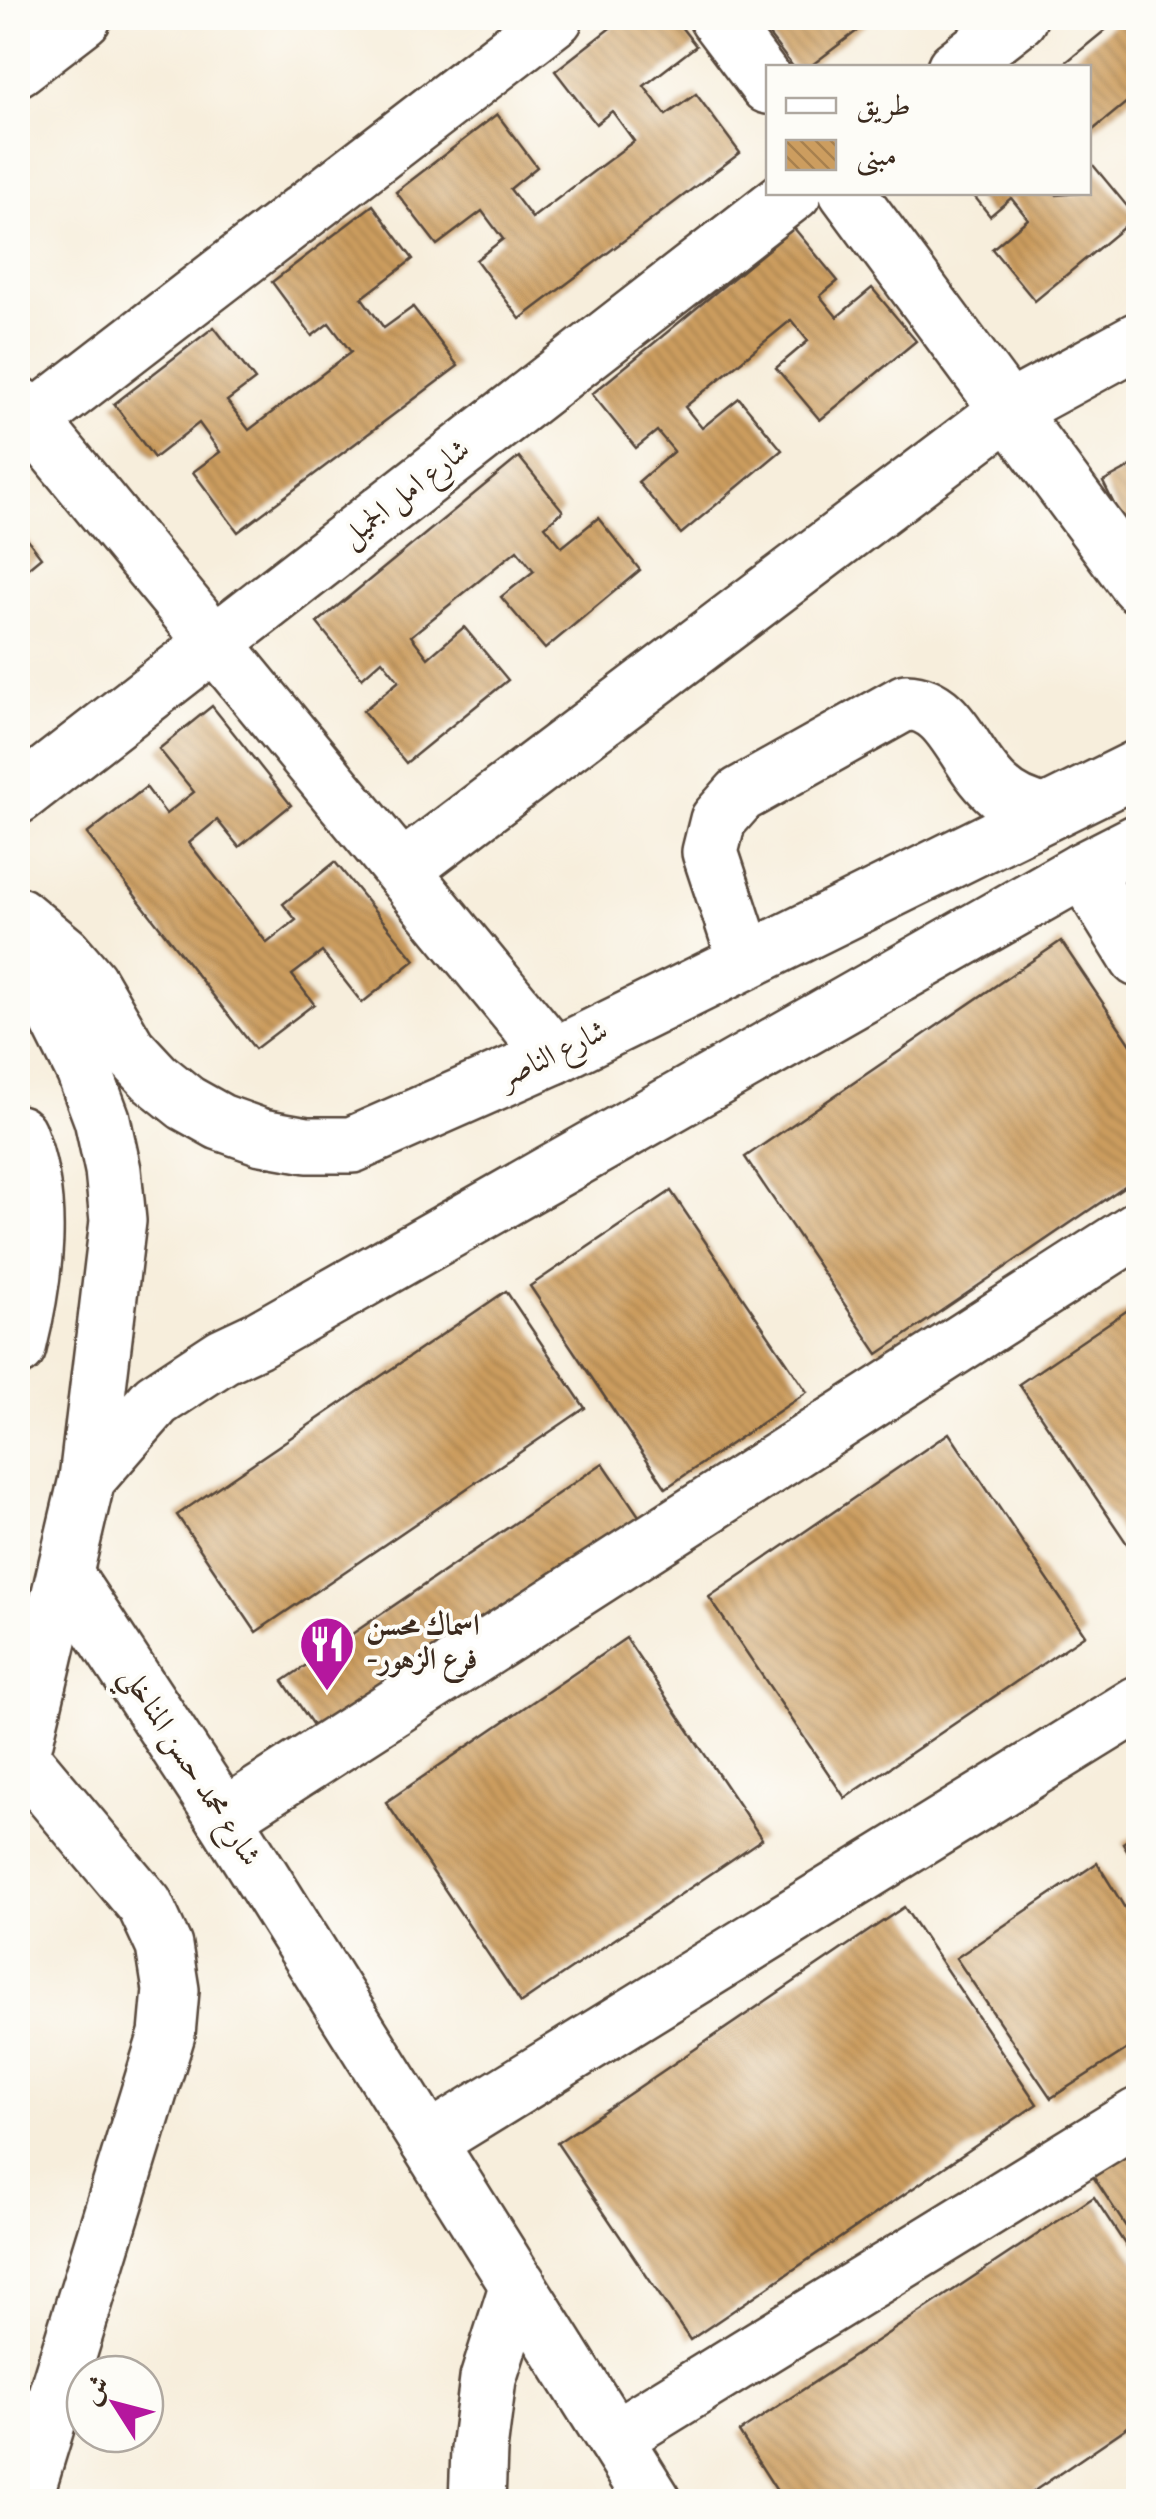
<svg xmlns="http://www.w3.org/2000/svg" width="1156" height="2519" font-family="Vollkorn,Amiri,serif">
  <defs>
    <pattern id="building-back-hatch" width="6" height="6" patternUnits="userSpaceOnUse" patternTransform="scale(2.5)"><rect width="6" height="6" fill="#cc9d5f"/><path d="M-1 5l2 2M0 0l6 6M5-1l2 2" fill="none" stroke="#a7804e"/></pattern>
  </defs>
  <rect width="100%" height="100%" fill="#fdfcf7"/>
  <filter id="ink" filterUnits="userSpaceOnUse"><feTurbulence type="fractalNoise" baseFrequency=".01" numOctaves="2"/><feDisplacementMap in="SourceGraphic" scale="20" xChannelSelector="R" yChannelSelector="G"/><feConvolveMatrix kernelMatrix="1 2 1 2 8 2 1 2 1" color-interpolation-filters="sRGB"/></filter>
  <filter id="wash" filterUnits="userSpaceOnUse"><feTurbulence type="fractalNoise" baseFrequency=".0048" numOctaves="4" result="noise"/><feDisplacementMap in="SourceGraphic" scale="40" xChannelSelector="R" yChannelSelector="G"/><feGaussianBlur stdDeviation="2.25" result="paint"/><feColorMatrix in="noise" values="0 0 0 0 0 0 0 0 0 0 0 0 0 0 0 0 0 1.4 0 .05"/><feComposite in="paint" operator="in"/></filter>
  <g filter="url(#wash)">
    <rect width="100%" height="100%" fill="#f7eedc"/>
    <g id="blocks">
      <g fill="url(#building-back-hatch)">
        <polygon points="623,18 674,18 696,46 644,86 666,115 696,94 740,153 520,319 476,260 503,239 482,211 437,245 396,192 497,114 537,167 510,189 532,218 634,141 612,111 596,124 555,71"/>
        <polygon points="756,18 874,18 808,68 794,68"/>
        <polygon points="1120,18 1138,18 1138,93 1088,134 1088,68 1059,68"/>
        <polygon points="1093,165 1136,217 1035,301 992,249 1028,219 1011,198 990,216 971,192 1055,192 1057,195 1088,192 1088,169"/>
        <polygon points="373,205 413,259 362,298 384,328 413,307 458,366 238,532 193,472 220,452 199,423 154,458 114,404 214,327 255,380 227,401 249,430 351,352 329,323 312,336 272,282"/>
        <polygon points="794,228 838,281 820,296 837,317 872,288 916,341 820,420 776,368 808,341 791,320 685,407 702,428 739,398 782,450 681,534 638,482 674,451 657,431 636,448 592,394"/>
        <polygon points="519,457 563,511 545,526 562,547 598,518 640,570 545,649 501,597 534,571 517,550 411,636 428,658 464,627 508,680 406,763 363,711 399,681 382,660 362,678 317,623"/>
        <polygon points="1138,463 1138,539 1133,542 1103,482"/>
        <polygon points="18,527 41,557 18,576"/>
        <polygon points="212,706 291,805 239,847 217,820 189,843 267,943 296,920 283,904 335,862 415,960 362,1003 322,952 292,975 314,1004 255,1049 87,834 146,787 166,814 194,792 159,749"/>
        <polygon points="1061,941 1138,1055 1138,1177 878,1354 745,1157"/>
        <polygon points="671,1191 807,1392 666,1488 530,1286"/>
        <polygon points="506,1291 585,1408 256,1632 177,1515"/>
        <polygon points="1138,1303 1138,1560 1019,1384"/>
        <polygon points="949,1433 1085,1635 845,1798 709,1597"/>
        <polygon points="603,1463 641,1519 321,1737 283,1681"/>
        <polygon points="626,1638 762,1839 521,2003 386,1802"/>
        <polygon points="1138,1833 1138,1869 1123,1843"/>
        <polygon points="1097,1863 1138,1929 1138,2042 1051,2098 956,1958"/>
        <polygon points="904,1907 1037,2104 690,2340 557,2143"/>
        <polygon points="1138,2133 1138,2245 1087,2167"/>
        <polygon points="1094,2197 1138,2264 1138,2420 1018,2502 784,2502 739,2432"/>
      </g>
    </g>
  </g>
  <g filter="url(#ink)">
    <use href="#blocks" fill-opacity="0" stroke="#57473a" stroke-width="2.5"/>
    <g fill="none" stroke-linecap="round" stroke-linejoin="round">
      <g stroke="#57473a" stroke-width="60">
        <g id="minor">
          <polyline points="717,18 768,86"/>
          <polyline points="18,68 83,18"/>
          <polyline points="955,68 1019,18"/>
          <polyline points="847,192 1138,585"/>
          <polyline points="18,404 554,1056"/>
          <polyline points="32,421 555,18"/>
          <polyline points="18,796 794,192"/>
          <polyline points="402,870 1009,410 1138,340"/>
          <polyline points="1083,870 1138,959"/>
          <polyline points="18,915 64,953 89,982 128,1049 155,1078 186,1103 220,1122 262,1137 307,1145 352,1145 554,1056 1138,768"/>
          <path d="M 746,961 L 710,852 L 718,820 L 740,795 L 906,702 C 969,704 962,799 1046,813"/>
          <polyline points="18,964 57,1017 84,1071 102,1119 113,1170 118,1221 87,1479 18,1771"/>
          <path d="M 18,1133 C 46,1202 35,1279 18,1348"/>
          <polyline points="87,1479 156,1400 223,1356 257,1340 1083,870 1138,842"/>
          <polyline points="65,1575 224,1817 654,2502"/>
          <polyline points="21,1757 145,1905 164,1946 171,1990 167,2034 23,2502"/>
          <polyline points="224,1817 1138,1229"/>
          <polyline points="428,2142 1138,1704"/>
          <polyline points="614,2438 1138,2116"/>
          <polyline points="477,2502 479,2450 488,2379 518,2284"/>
        </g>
      </g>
      <use href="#minor" stroke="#fff" stroke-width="55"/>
    </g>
  </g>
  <defs>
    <g id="restaurant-pin" transform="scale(2.875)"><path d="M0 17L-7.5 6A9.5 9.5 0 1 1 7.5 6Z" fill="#b5179e" stroke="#fdfcf7"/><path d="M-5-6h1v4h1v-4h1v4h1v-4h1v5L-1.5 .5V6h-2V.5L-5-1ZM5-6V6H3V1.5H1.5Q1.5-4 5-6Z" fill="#fff"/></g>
  </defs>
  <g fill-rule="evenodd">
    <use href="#restaurant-pin" x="327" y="1644"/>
  </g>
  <g text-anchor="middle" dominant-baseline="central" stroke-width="8" stroke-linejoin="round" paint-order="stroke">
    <g font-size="30" fill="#3b2a1e" stroke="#fdfcf7">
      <text transform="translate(406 494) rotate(-38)">شارع امل الجميل</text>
      <text transform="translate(554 1055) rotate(-26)">شارع الناصر</text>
      <text transform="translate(190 1767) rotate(57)">شارع محمد حسن المناخلي</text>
    </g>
    <g font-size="30" font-weight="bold" fill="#3b2a1e" stroke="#fdfcf7" text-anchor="start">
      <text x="366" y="1627">اسماك محسن<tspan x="366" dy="34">-فرع الزهور</tspan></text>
    </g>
  </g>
  <rect width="1156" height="2519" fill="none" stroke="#fdfcf7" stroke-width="60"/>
  <rect x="766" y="65" width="325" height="130" fill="#fdfcf7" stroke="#afa8a0" stroke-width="2.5"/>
  <rect x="786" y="98" width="50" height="15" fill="#ffffff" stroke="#afa8a0" stroke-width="2.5"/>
  <text x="856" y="115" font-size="30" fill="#3b2a1e">طريق</text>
  <rect x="786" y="140" width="50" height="30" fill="url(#building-back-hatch)" stroke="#afa8a0" stroke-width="2.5"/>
  <text x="856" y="165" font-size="30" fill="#3b2a1e">مبنى</text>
  <g transform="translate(115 2404) rotate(306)"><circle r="48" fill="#fdfcf7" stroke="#afa8a0" stroke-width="2.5"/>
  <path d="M0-8L18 38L0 25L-18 38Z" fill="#b5179e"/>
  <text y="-15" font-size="28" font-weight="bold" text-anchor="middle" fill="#3b2a1e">ش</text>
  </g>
</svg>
